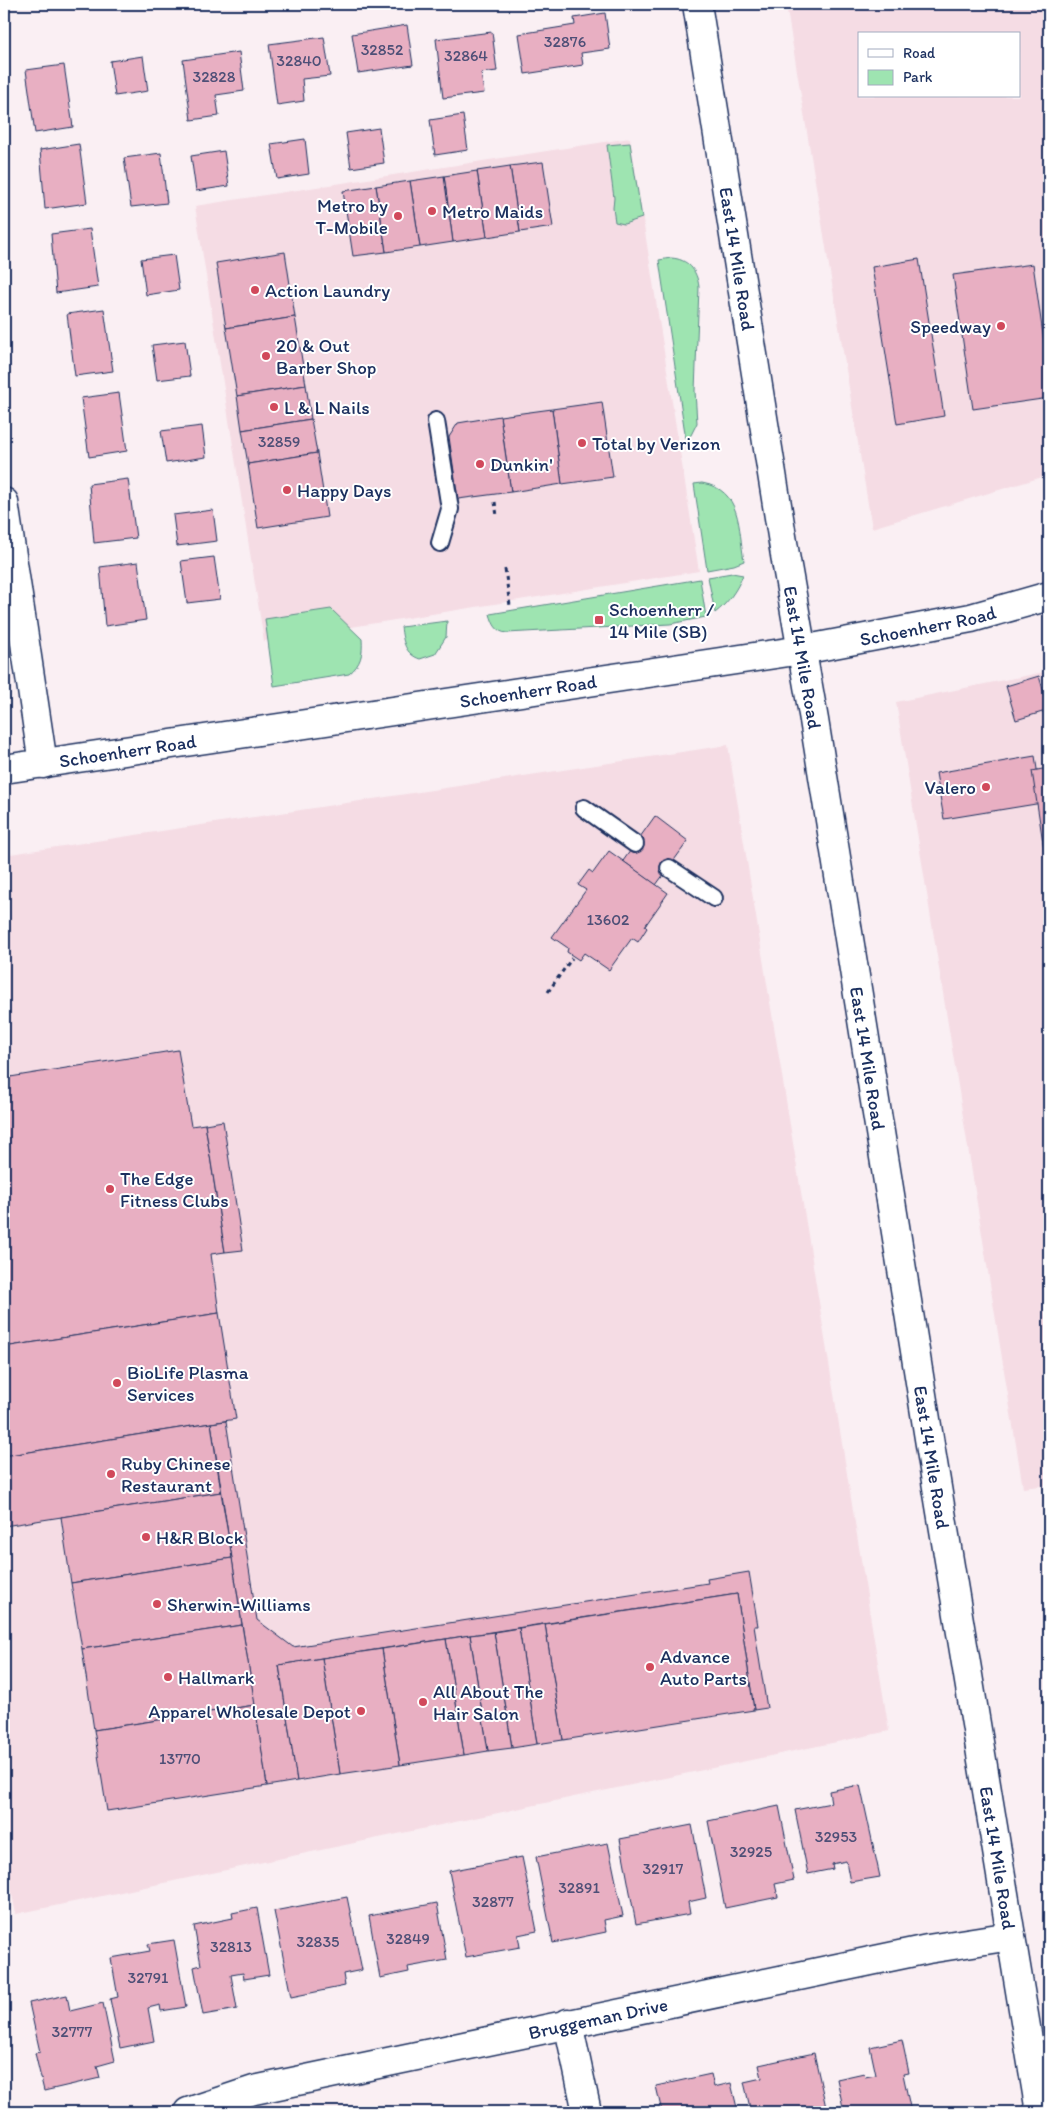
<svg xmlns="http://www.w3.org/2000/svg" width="1053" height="2116" font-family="Itim,sans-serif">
  <rect width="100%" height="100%" fill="#faeff3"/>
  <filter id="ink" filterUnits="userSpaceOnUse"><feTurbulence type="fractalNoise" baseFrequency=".02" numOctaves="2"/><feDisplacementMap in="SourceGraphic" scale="10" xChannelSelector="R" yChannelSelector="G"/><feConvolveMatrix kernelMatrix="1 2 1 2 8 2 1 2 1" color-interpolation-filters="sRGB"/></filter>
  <g filter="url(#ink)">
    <g fill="#f5dce4" fill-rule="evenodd">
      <path d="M 786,4 L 1049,4 L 1049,475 L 872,528 ZM 859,34 L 1019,34 L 1019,96 L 859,96 Z"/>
      <polygon points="630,138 699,571 264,641 195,206"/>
      <polygon points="1049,671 1049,1485 1023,1488 896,702"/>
      <polygon points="728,745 889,1731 16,1914 4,1855 4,855"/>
    </g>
    <g fill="#9ee4b1" stroke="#5c8a88">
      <polygon points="630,143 642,218 624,224 615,222 613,208 614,198 607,145"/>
      <path d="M 671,258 C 688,259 697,270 699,287 L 695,391 L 697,423 L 691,435 L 686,440 L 659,260 Z"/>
      <path d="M 702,483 C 742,490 738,527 744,561 L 734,565 L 707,570 L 694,484 Z"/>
      <path d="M 732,573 L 743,575 C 737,590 728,603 715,613 L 708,577 Z"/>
      <path d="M 700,579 L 706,617 L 670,624 L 507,633 C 496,632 493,624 490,614 Z"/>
      <path d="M 331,609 L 362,639 C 363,655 361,664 349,674 L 274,686 L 265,619 Z"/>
      <path d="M 447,621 L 446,637 L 435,654 L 420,659 C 405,654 403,642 401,627 Z"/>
    </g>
    <g fill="#e8afc2" stroke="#1b2f5e">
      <polygon points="605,13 610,49 581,53 583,65 525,74 519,34 575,25 574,18"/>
      <polygon points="407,25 413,65 358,73 352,34"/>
      <polygon points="492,32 497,71 481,73 484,93 443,98 436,39"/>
      <polygon points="324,37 330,76 302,79 304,101 277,105 269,44"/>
      <polygon points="239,52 244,91 216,95 219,116 191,120 183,60"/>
      <polygon points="143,56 148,91 115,96 110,61"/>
      <polygon points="64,65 73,127 35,133 26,70"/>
      <polygon points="463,115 468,150 435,155 430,120"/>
      <polygon points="379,128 384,163 351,168 346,133"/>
      <polygon points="305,139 309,174 277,179 271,144"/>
      <polygon points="79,144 87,203 45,209 40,150"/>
      <polygon points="224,151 229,186 196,191 191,156"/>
      <polygon points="161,153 167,203 131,207 124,158"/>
      <polygon points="543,162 553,227 520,232 510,166"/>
      <polygon points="510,166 520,232 487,237 477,171"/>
      <polygon points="477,171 487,237 453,242 444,176"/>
      <polygon points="444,176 453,242 420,247 410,181"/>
      <polygon points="410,181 420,247 386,252 376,186"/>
      <polygon points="376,186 386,252 353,256 343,191"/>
      <polygon points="90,229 98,287 56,293 51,234"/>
      <polygon points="285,252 295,317 226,328 216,263"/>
      <polygon points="174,255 179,290 146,295 141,259"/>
      <polygon points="919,259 944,416 897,424 872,267"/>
      <polygon points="1033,264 1049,377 1049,398 973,409 953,275"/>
      <polygon points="104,309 113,371 75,376 67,314"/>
      <polygon points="295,317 306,385 237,396 226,328"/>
      <polygon points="185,341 190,376 157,380 152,345"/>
      <polygon points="306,385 311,419 242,430 237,396"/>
      <polygon points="119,393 127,451 89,457 81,398"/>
      <polygon points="602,402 613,477 562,484 552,409"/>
      <polygon points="552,409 562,484 511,492 500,416"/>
      <polygon points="500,416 511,492 458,499 449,437 458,423"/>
      <polygon points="311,419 317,453 248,464 242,430"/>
      <polygon points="202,426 206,457 166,463 161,431"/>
      <polygon points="317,453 327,517 258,528 248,464"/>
      <polygon points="128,479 136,538 94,543 89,484"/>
      <polygon points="213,510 217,541 177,546 173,515"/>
      <polygon points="214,557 220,599 187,603 181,561"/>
      <polygon points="138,562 146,620 105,626 100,567"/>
      <polygon points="1039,676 1049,710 1016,720 1006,686"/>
      <polygon points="1035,756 1042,803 944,819 936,773"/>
      <polygon points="1049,756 1049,862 1046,862 1032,771 1048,768 1046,757"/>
      <polygon points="655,816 688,841 656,885 623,861"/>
      <polygon points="609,851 668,893 645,926 647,928 638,942 632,938 609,970 584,953 579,960 567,952 568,948 552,937 586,890 578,885 589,870 593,873"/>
      <polygon points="178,1050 191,1126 205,1124 225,1252 211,1254 219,1313 4,1347 4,1078"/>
      <polygon points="223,1121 243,1250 225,1252 205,1124"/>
      <polygon points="219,1313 236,1419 4,1456 4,1347"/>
      <polygon points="226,1421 257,1620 293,1647 708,1583 707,1579 749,1572 758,1626 754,1626 767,1708 754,1710 737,1594 322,1658 279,1665 297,1781 267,1786 211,1423"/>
      <polygon points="211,1423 221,1492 4,1526 4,1456"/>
      <polygon points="221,1492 232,1558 71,1583 61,1517"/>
      <polygon points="232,1558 242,1625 82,1649 71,1583"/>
      <polygon points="737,1594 754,1710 563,1740 545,1624"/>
      <polygon points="545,1624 563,1740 537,1744 519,1628"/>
      <polygon points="242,1625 255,1705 94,1730 82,1649"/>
      <polygon points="519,1628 537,1744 512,1748 494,1632"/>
      <polygon points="494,1632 512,1748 488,1751 470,1635"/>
      <polygon points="470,1635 488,1751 464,1755 446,1639"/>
      <polygon points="446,1639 464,1755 400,1765 382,1649"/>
      <polygon points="382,1649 400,1765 340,1774 322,1658"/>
      <polygon points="322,1658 340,1774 297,1781 279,1665"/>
      <polygon points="255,1705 267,1786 107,1811 94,1730"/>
      <polygon points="860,1785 880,1877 850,1882 846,1861 832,1864 833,1869 808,1874 795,1810 831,1803 829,1791"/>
      <polygon points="779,1806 794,1880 775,1884 778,1897 725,1908 708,1821"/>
      <polygon points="692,1825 706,1898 688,1902 690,1914 636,1924 620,1839"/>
      <polygon points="608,1843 623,1916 604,1920 606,1932 553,1943 536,1857"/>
      <polygon points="522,1857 537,1931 518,1935 520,1947 466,1957 449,1871"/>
      <polygon points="347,1897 362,1970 343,1974 345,1986 291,1997 274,1911"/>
      <polygon points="437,1903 447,1960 408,1967 409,1972 380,1978 369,1916"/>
      <polygon points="257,1908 269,1975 244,1979 243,1973 231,1975 237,2009 203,2015 194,1967 201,1965 194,1926 233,1918 232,1913"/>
      <polygon points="174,1940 186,2007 161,2011 160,2005 148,2008 154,2041 120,2048 110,1999 118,1997 111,1958 150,1951 148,1944"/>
      <polygon points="67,1995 70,2011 103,2003 115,2061 97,2066 100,2078 44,2091 35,2053 40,2052 29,2003"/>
      <polygon points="902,2040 909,2073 903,2074 911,2112 844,2112 837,2079 864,2073 865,2077 876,2075 870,2047"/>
      <polygon points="814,2053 827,2112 751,2112 744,2082 762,2078 759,2065"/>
      <polygon points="711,2074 714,2087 731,2083 738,2112 662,2112 656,2086"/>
    </g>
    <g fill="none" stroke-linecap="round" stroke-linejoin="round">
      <g stroke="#1b2f5e" stroke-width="20">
        <g id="lane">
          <polyline points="436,421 450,509 440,543"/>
          <polyline points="584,808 635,844"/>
          <polyline points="669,868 714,898"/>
        </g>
      </g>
      <g stroke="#1b2f5e" stroke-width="31">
        <g id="street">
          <polyline points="4,502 43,764"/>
          <polyline points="568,2023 587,2112"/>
          <path id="s1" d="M 188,2112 L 254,2090 L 928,1949 L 1011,1936"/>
        </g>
      </g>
      <g stroke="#1b2f5e" stroke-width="31">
        <g id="secondary">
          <path id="s2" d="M 697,4 L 785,555 L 814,720 L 932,1457 L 1040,2112"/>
          <path id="s3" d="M 4,769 L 802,650 L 971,618 L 1049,596"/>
        </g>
      </g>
      <g stroke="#1b2f5e" stroke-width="3" stroke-dasharray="4 4" stroke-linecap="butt">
        <polyline points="822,4 823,11"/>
        <polyline points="495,502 497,516"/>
        <polyline points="505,569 510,606"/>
        <polyline points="548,992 572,958"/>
      </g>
      <use href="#lane" stroke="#fff" stroke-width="16"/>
      <use href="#street" stroke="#fff" stroke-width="28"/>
      <use href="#secondary" stroke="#fff" stroke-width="28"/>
    </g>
  </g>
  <g fill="#d1495b" stroke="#fff" stroke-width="2">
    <circle cx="432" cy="211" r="5"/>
    <circle cx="398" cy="216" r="5"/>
    <circle cx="255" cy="290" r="5"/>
    <circle cx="1001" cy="326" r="5"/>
    <circle cx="266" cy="356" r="5"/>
    <circle cx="274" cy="407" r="5"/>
    <circle cx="582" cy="443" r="5"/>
    <circle cx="480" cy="464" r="5"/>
    <circle cx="287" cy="490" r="5"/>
    <rect x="594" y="615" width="10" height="10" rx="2.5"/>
    <circle cx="986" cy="787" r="5"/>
    <circle cx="110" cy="1189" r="5"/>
    <circle cx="117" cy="1383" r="5"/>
    <circle cx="111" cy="1474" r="5"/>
    <circle cx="146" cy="1537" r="5"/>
    <circle cx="157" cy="1604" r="5"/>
    <circle cx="650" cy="1667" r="5"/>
    <circle cx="168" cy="1677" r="5"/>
    <circle cx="423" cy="1702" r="5"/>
    <circle cx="361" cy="1711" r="5"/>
  </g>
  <g text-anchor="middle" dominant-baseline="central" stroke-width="4" stroke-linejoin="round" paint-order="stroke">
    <g font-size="16" fill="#4e4f77">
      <text x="565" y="41">32876</text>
      <text x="382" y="49">32852</text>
      <text x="466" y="55">32864</text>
      <text x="299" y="60">32840</text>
      <text x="214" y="76">32828</text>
      <text x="279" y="441">32859</text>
      <text x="608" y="919">13602</text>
      <text x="180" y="1758">13770</text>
      <text x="836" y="1836">32953</text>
      <text x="751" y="1851">32925</text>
      <text x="663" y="1868">32917</text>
      <text x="579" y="1887">32891</text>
      <text x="493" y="1901">32877</text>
      <text x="408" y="1938">32849</text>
      <text x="318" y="1941">32835</text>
      <text x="231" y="1946">32813</text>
      <text x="148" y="1977">32791</text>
      <text x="72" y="2031">32777</text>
    </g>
    <g font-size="19" fill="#1b2f5e" stroke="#fff" text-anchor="start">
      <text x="388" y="205" text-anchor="end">Metro by<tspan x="388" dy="22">T-Mobile</tspan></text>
      <text x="442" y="211">Metro Maids</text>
      <text x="265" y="290">Action Laundry</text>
      <text x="991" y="326" text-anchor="end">Speedway</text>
      <text x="276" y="345">20 &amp; Out<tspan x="276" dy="22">Barber Shop</tspan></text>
      <text x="284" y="407">L &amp; L Nails</text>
      <text x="592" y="443">Total by Verizon</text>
      <text x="490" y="464">Dunkin'</text>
      <text x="297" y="490">Happy Days</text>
      <text x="609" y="609">Schoenherr /<tspan x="609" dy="22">14 Mile (SB)</tspan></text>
      <text x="976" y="787" text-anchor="end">Valero</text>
      <text x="120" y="1178">The Edge<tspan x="120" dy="22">Fitness Clubs</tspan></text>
      <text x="127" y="1372">BioLife Plasma<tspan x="127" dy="22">Services</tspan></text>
      <text x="121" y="1463">Ruby Chinese<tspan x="121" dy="22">Restaurant</tspan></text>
      <text x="156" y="1537">H&amp;R Block</text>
      <text x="167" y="1604">Sherwin-Williams</text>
      <text x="660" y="1656">Advance<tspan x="660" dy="22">Auto Parts</tspan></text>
      <text x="178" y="1677">Hallmark</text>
      <text x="433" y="1691">All About The<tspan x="433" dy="22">Hair Salon</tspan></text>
      <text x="351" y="1711" text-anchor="end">Apparel Wholesale Depot</text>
    </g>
    <g font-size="19" fill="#1b2f5e" stroke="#fff">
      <text stroke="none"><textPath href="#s2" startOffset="258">East 14 Mile Road</textPath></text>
      <text stroke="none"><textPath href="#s3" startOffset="935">Schoenherr Road</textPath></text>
      <text stroke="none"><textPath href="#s2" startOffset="662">East 14 Mile Road</textPath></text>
      <text stroke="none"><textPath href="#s3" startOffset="530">Schoenherr Road</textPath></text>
      <text stroke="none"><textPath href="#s3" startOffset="125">Schoenherr Road</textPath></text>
      <text stroke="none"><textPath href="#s2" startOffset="1068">East 14 Mile Road</textPath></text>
      <text stroke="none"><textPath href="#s2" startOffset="1472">East 14 Mile Road</textPath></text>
      <text stroke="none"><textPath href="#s2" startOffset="1878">East 14 Mile Road</textPath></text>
      <text stroke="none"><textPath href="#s1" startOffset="421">Bruggeman Drive</textPath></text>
    </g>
  </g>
  <rect width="1053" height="2116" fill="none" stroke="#fff" stroke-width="20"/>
  <rect x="10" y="10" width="1033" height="2096" fill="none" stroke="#1b2f5e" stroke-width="2" filter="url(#ink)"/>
  <rect x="858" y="32" width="162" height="65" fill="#ffffff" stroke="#a4acbf"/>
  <rect x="868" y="49" width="25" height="8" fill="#ffffff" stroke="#a4acbf"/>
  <text x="903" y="58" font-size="15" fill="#1b2f5e">Road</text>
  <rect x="868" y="70" width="25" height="15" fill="#9ee4b1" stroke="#a4acbf"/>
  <text x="903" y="82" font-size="15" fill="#1b2f5e">Park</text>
</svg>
